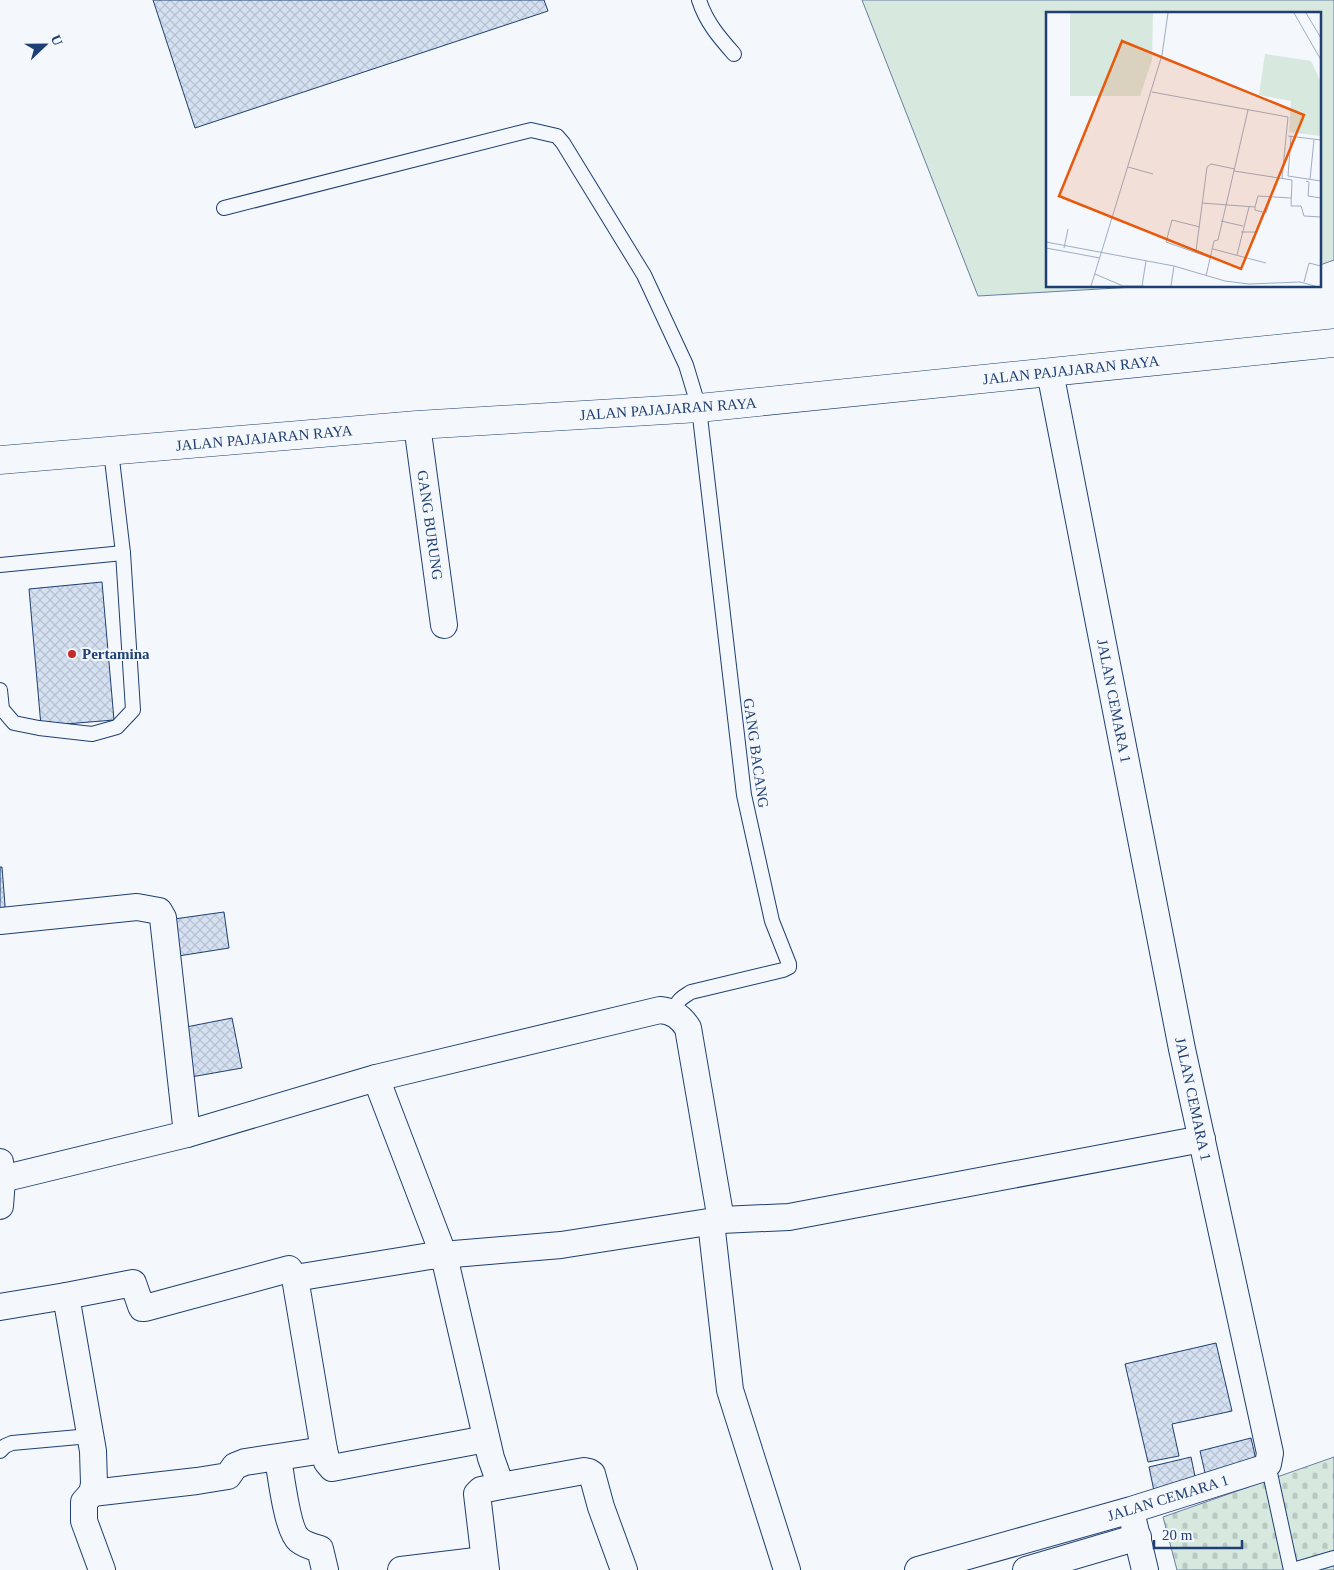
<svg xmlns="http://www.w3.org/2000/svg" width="1334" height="1570" font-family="Georgia,serif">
  <defs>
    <pattern id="cemetery-stones" width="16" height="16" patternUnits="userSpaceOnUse" patternTransform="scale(1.25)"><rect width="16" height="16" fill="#d7e8df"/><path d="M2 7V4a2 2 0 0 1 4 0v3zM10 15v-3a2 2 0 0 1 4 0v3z" fill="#b8c8c3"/></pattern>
    <pattern id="building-cross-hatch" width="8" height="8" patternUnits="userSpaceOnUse" patternTransform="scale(1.25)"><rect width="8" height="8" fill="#d5e0f0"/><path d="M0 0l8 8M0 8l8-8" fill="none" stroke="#b6c1d1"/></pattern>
  </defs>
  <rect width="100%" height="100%" fill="#f4f7fb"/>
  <polygon fill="#d7e8df" stroke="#687fa3" points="862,0 1334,0 1334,260 1320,265 1320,14 1048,14 1048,286 1152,286 978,296"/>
  <polygon fill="url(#cemetery-stones)" stroke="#687fa3" points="1334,1457 1334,1570 1177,1570 1163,1517"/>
  <g fill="url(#building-cross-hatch)" stroke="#1d3f73">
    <polygon points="153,0 544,0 548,11 195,128"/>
    <polygon points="102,582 114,720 41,726 29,589"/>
    <polygon points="0,867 2,867 6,918 0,919"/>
    <polygon points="224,912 229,948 172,957 167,920"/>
    <polygon points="232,1018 242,1068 191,1077 181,1028"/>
    <polygon points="1216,1343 1232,1411 1172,1424 1179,1456 1148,1462 1125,1364"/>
    <polygon points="1251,1438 1257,1464 1206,1477 1200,1451"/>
    <polygon points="1191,1457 1196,1481 1154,1491 1149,1467"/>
  </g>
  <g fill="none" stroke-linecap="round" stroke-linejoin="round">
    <g stroke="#1d3f73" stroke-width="16">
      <g id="lane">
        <path d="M 699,0 C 706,22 719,37 734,54"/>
        <path d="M 224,208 L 531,130 L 557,136 L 563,143 L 644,275 L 686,365 L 699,408 L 744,795 L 772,921 L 789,964 L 789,967 L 783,970 L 691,992 C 680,999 676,1000 676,1014"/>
        <polyline points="0,565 123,553"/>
        <polyline points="0,690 2,709 14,723 39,728 92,734 117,727 133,710 123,553 111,451"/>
        <polyline points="0,1451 5,1446 12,1443 90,1436"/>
        <polyline points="1268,1464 1291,1570"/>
        <polyline points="1293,1570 1334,1558"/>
      </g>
    </g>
    <g stroke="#1d3f73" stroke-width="28">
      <g id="street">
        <polyline points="417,425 444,625"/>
        <polyline points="0,921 137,907 159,911 163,918 187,1134"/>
        <polyline points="376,1078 444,1256 491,1458 501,1486 584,1471 589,1472 592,1474 601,1507 624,1570"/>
        <path d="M 2,1179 L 187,1134 L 376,1078 L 660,1010 C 673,1011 681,1017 688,1028 L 721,1220"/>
        <polyline points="0,1206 2,1179 0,1162"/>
        <polyline points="711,1222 730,1390 787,1570"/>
        <polyline points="295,1278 324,1450"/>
        <polyline points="66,1296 93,1451 94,1484 92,1493 84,1502 84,1521 102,1570"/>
        <polyline points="0,1307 66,1296 133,1283 141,1306 142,1308 145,1308 289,1269 295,1278 430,1256 561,1245 721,1220 789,1217 1202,1139"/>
        <path d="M 278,1458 C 281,1475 287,1530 299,1540 C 305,1545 313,1547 320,1549 L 325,1570"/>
        <polyline points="92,1493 197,1481 228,1476 235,1466 245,1462 324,1450 327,1462 332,1468 486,1439"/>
        <polyline points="1133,1520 1145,1570"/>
        <polyline points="401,1570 484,1560"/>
        <polyline points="486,1570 477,1494 481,1490 501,1486"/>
        <polyline points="918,1570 1131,1510 1261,1469 1268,1464 1270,1453 1182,1049 1050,372"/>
        <polyline points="1026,1570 1138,1537"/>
      </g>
    </g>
    <g stroke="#1d3f73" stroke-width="29">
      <polyline id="primary" points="0,460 417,425 699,408 1334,343"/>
    </g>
    <use href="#lane" stroke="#f4f7fb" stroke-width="14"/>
    <use href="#street" stroke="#f4f7fb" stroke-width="26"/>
    <use href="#primary" stroke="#f4f7fb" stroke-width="28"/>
  </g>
  <circle fill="#c62828" stroke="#f4f7fb" stroke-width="2" cx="72" cy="654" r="5"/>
  <g text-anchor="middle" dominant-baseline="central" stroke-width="4" stroke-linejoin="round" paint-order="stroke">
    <g font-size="15" fill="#1d3f73" stroke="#f4f7fb">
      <text transform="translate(1071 370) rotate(-6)">JALAN PAJAJARAN RAYA</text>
      <text transform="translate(668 409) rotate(-4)">JALAN PAJAJARAN RAYA</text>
      <text transform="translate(264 438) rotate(-5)">JALAN PAJAJARAN RAYA</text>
      <text transform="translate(430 525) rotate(82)">GANG BURUNG</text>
      <text transform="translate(1114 701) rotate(79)">JALAN CEMARA 1</text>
      <text transform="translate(756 753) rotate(82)">GANG BACANG</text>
      <text transform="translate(1193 1099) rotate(78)">JALAN CEMARA 1</text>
      <text transform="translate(1168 1498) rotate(-17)">JALAN CEMARA 1</text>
    </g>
    <g font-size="15" font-weight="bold" fill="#1d3f73" stroke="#f4f7fb" text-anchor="start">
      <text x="82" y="654">Pertamina</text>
    </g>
  </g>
  <g transform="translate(1046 12)">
    <rect width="275" height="275" fill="#f4f7fb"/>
    <path d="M 24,1 L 107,1 L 106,48 L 94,84 L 24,84 Z" fill="#d7e8df"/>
    <path d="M 219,42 L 265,49 L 275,70 L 275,124 L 243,120 L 245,89 L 213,83 Z" fill="#d7e8df"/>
    <path fill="none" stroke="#9eadc5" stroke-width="1" d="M 248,1 L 275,48M 260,1 L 275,26M 106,80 L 242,105 L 236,166M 242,124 L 275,128M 245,124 L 242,164 L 275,169M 82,155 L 107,162M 188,159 L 246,168 L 245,194 L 255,194 L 258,204 L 275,205M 264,167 L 268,128M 260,169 L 263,170 L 262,184 L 275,186M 156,191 L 209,195 L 212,184 L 245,186M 209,195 L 209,198 L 220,201 L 225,185M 175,209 L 197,214M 154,215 L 126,208 L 120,230 L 165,246M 195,220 L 211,220 L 217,201M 0,230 L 128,254 L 179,269 L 203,272 L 254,270 L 269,274M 0,236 L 54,246M 18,236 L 22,217M 167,237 L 220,251M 150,239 L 161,155 L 165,152 L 189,157M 191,243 L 203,195M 49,262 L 77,274 L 98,274M 160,264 L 168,229 L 172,228 L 202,98M 258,270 L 263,251 L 275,254M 45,274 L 116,43 L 122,1M 96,274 L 100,249M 125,274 L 128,254"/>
    <path fill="#e8590c" fill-opacity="0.15" stroke="#e8590c" stroke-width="2.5" d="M 76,29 L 258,103 L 195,257 L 13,184 Z"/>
    <rect width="275" height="275" fill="none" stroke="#1d3f73" stroke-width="2.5"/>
  </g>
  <g transform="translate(45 45) rotate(68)" stroke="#f4f7fb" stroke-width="4" paint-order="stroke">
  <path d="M0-4L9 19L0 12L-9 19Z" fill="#1d3f73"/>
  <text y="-8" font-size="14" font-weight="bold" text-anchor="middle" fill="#1d3f73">U</text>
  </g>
  <path d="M1154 1540v8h88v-8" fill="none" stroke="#1d3f73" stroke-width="2.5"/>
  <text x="1162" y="1540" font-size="15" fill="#1d3f73" stroke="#f4f7fb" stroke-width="4" paint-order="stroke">20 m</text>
</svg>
